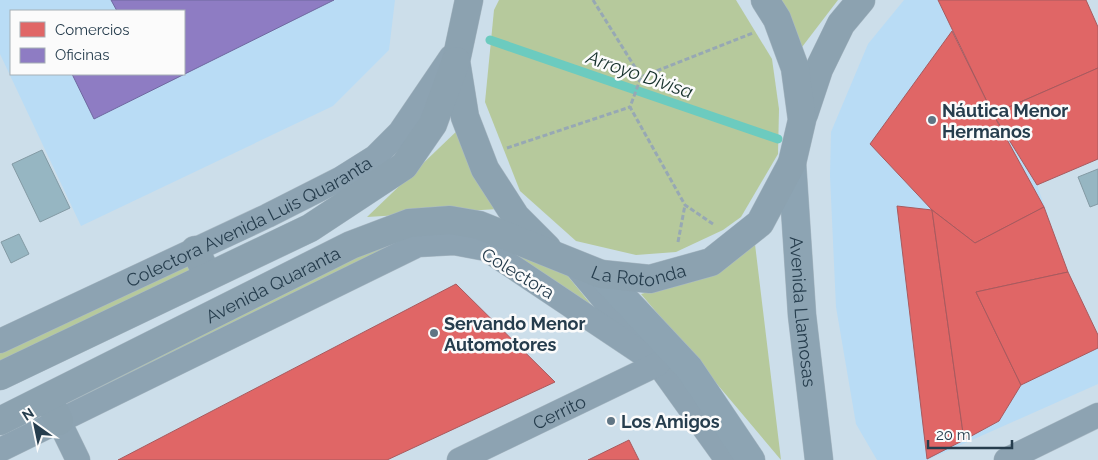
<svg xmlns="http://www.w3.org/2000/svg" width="1098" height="460" font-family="Raleway,sans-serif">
  <rect width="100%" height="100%" fill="#ccdeea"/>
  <g fill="#b9dcf5" fill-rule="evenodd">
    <path d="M 0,0 L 395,0 L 389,50 L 333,106 L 81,226 L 0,54 ZM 11,11 L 184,11 L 184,74 L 11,74 Z"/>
    <polygon points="904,0 1086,0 1098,27 1098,159 1037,185 1068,272 1098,335 1098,384 927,460 877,460 856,424 836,307 830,176 831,132 868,44"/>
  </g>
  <g fill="#b6c99c">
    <polygon points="499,0 736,0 772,59 779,109 778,154 741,217 723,230 676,252 636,255 576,241 520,191 485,102 494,10"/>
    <polygon points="780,0 838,0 802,47"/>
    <polygon points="461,127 498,209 367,217"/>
    <polygon points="411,230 487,235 558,264 598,313 487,243 415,238 65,411 59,401 334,262"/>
    <polygon points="754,236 781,460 641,294 678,284"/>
    <polygon points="190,262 196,274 0,369 0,353"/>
  </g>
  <g fill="#e06666" stroke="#a85a5e">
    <polygon points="938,0 1086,0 1098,27 1098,68 993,114"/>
    <polygon points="952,31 993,114 1044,207 975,243 932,210 870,144"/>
    <polygon points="1098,68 1098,159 1037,185 993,114"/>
    <polygon points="897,206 932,210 964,440 927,459"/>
    <polygon points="1044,207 1068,272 976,292 1021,385 999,421 964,440 932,210 975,243"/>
    <polygon points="1068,272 1098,335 1098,348 1021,385 976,292"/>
    <polygon points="456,284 555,382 387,460 118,460"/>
    <polygon points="629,440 639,460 588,460"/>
  </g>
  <polygon fill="#8e7cc3" stroke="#6f69a0" points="111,0 334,0 94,119 72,74 184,74 184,11 117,11"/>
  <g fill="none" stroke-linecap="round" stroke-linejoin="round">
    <polyline stroke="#6ccbbf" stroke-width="9" points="490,40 778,139"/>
  </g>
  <g fill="#96b6c2" stroke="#839aa4">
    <polygon points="42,150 70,208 40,222 12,164"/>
    <polygon points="1098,169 1098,204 1090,207 1078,177"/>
    <polygon points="19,234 29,254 11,263 1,242"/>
  </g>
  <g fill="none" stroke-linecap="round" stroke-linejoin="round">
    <g stroke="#aabac5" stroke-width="25">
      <g id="minor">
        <polyline points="573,263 658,364 727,460"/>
        <path id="s1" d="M 0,341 L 267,216 L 340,179 L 375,157 L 400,132 L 451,57"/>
        <polyline points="59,421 78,460"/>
        <polyline points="0,450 418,245 454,243 486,249 658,364"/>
        <path id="s2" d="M 459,460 L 658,364"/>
        <polyline points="1006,460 1098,415"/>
      </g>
    </g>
    <g stroke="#aabac5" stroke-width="29">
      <g id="primary">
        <path id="s3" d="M 792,163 L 802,315 L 819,460"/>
        <polyline points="601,274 689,368 751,460"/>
      </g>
    </g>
    <g stroke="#aabac5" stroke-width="29">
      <g id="trunk">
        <polyline points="469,0 456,61 465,117 485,169 516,217 547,248"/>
        <polyline points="804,114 819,69 841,24 861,0"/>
        <polyline points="195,250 208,276"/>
        <polyline points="0,376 310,228 404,166 433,124 456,61"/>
        <polyline points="48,398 59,421"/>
        <path id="s4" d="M 0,421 L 351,245 L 409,223 L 450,220 L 479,225 L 601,274 L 650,279 L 711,262 L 760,223 L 792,163 L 802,120 L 795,68 L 777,19 L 765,0"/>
      </g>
    </g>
    <g stroke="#97a8b4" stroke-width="3" stroke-dasharray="5 2.5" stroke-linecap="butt">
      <polyline points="593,0 641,77"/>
      <polyline points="507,148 630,107"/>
      <polyline points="713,224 685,205 630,107 641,77 753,33"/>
      <polyline points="678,242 685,205"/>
    </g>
    <use href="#minor" stroke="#8da3b2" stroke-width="24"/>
    <use href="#primary" stroke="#8da4b3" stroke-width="28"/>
    <use href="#trunk" stroke="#8ca2b0" stroke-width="28"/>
  </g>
  <g fill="#607584" stroke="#fbfbfb" stroke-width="2">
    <circle cx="932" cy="120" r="5"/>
    <circle cx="434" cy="333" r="5"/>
    <circle cx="611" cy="421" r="5"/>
  </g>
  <g text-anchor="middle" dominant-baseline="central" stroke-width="5" stroke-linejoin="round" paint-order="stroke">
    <g font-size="18" font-weight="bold" fill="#263d4d" stroke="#fbfbfb" text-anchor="start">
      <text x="942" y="110">Náutica Menor<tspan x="942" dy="21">Hermanos</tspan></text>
      <text x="444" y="323">Servando Menor<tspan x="444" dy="21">Automotores</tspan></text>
      <text x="621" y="421">Los Amigos</text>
    </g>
    <g font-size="18" fill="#263d4d" stroke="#fbfbfb">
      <text stroke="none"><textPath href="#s1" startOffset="276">Colectora Avenida Luis Quaranta</textPath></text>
      <text stroke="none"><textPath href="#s4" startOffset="695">La Rotonda</textPath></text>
      <text transform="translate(518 273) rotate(31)">Colectora</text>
      <text stroke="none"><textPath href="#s4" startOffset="305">Avenida Quaranta</textPath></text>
      <text stroke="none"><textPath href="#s3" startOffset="149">Avenida Llamosas</textPath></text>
      <text stroke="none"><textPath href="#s2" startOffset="111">Cerrito</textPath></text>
    </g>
    <g font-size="19" font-style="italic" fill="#15302b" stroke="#fbfbfb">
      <text transform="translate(640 74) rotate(19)">Arroyo Divisa</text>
    </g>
  </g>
  <rect x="10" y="10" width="175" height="65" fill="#fbfbfb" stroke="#a6afb5"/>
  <rect x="20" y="22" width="25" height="15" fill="#e06666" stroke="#a6afb5"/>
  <text x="55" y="35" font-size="15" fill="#263d4d">Comercios</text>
  <rect x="20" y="48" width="25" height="15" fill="#8e7cc3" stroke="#a6afb5"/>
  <text x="55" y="60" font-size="15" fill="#263d4d">Oficinas</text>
  <g transform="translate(35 425) rotate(327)" stroke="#fbfbfb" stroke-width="4" paint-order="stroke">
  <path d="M0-4L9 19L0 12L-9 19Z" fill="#263d4d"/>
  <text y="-8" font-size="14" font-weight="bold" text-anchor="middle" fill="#263d4d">N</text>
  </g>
  <path d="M928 440v8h84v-8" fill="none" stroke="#263d4d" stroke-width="2.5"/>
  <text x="936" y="440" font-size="15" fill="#263d4d" stroke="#fbfbfb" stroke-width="4" paint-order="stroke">20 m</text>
</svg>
